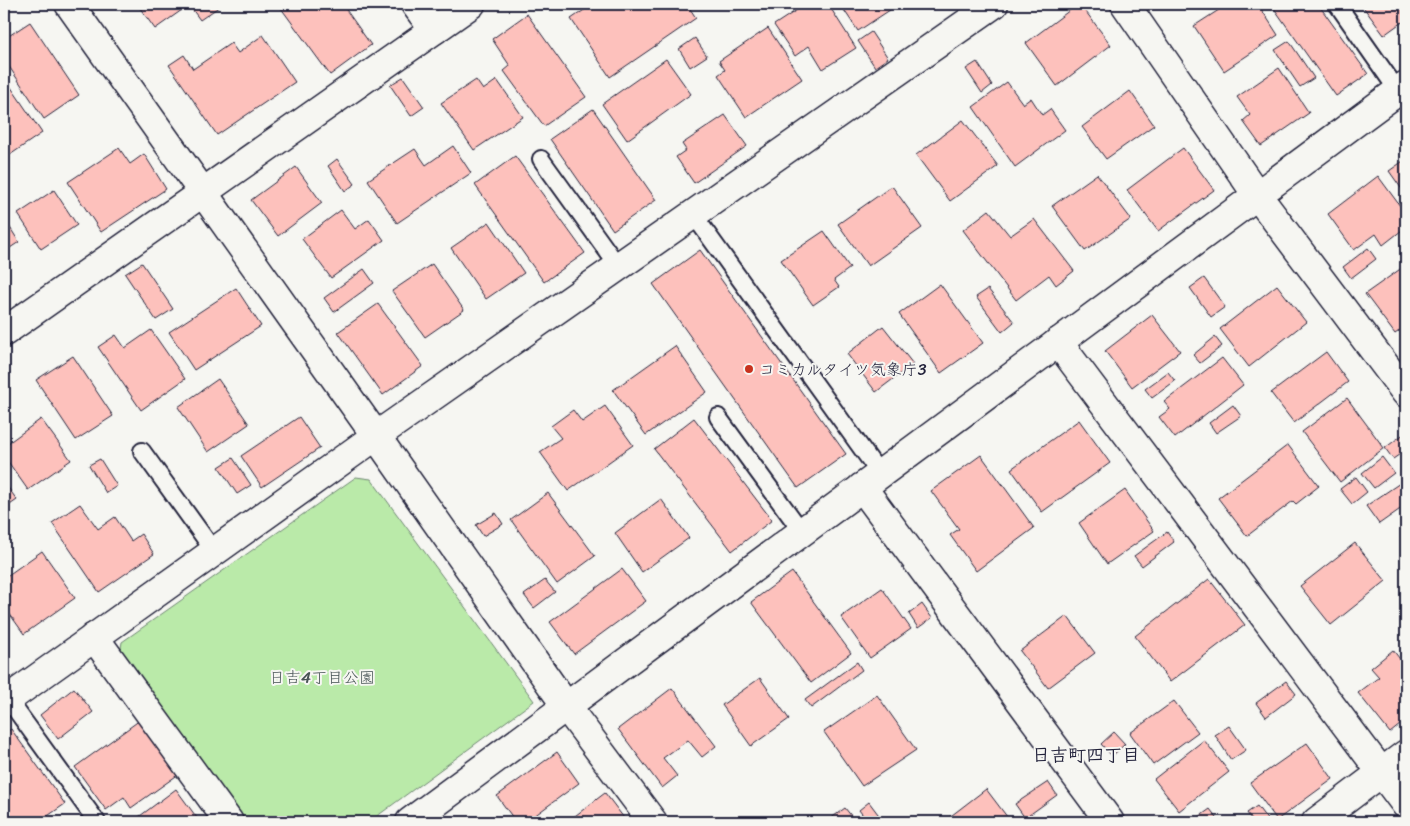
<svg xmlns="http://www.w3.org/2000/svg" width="1410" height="826" font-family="Sriracha,'Klee One',sans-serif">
  <rect width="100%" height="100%" fill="#f6f6f2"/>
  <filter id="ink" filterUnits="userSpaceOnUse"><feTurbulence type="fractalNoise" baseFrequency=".02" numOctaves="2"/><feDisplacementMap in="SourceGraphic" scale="10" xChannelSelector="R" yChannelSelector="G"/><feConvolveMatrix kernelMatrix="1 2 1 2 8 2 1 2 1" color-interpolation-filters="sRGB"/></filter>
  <g filter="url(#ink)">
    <polygon fill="#baeaa9" stroke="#6e8672" points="356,477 371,479 534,701 369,822 244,822 120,654 122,642"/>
    <g fill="#fdc1bc" stroke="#22223b">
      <polygon points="137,4 223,4 200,20 189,5 155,29"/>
      <polygon points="278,4 342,4 371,45 330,75"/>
      <polygon points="593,4 687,4 696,18 610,77 571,19"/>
      <polygon points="806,4 828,4 856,48 823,69 809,46 795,56 774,25"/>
      <polygon points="840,4 899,4 858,31"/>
      <polygon points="1078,4 1080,4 1111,45 1057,86 1026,43"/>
      <polygon points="1228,4 1258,4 1278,35 1224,71 1194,26"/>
      <polygon points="1271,4 1318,4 1368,74 1336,96"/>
      <polygon points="1361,4 1406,4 1406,29 1402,22 1384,35"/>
      <polygon points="527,14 586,97 544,126 504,71 510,66 492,39"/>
      <polygon points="30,22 79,95 44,119 4,59 4,39"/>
      <polygon points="768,28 802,79 746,117 718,75 725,70 719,61"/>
      <polygon points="871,32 888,58 875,67 858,41"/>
      <polygon points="263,35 295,82 217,135 169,65 184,55 193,69 231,43 238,53"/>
      <polygon points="695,38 707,56 690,67 679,49"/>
      <polygon points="1289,41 1314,78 1300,87 1275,50"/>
      <polygon points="666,59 691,94 627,140 602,104"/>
      <polygon points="977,62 992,85 982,93 966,69"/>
      <polygon points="1279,68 1309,113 1261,146 1243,121 1250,115 1237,97"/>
      <polygon points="4,77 42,133 4,159"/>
      <polygon points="403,77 424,107 411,116 390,85"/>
      <polygon points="476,80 483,90 497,80 523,117 474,150 441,103"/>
      <polygon points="1007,82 1023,104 1031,98 1042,115 1050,109 1065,130 1015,167 973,107"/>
      <polygon points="1130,91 1154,125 1106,159 1082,127"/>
      <polygon points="593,109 656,200 613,230 550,139"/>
      <polygon points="725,115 747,146 694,183 676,157 686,150 682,144"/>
      <polygon points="963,120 998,166 950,201 916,155"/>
      <polygon points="453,146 471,173 397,223 368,180 415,149 426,165"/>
      <polygon points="119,148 130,164 144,154 166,189 101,232 68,182"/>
      <polygon points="1183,148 1214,190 1158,231 1127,190"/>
      <polygon points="515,156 585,253 544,282 475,185"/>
      <polygon points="337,159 355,184 345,191 328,166"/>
      <polygon points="1406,159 1406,195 1389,171"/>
      <polygon points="296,167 322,203 278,236 251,200"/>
      <polygon points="1097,174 1131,219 1085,251 1052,206"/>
      <polygon points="1378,176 1406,214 1406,227 1383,245 1376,234 1354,250 1328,214"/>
      <polygon points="892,186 922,228 868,266 838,224"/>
      <polygon points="54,190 77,225 41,249 18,214"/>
      <polygon points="341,210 355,229 369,219 384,240 331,278 302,239"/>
      <polygon points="989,210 1010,236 1034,219 1074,271 1056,285 1049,275 1016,300 963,230"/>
      <polygon points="4,218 19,242 7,250 4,246"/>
      <polygon points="489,222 524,273 486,299 451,248"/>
      <polygon points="824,231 850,268 834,280 839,287 813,305 781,260"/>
      <polygon points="1368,248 1376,259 1351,278 1343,267"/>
      <polygon points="700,250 846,454 798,488 653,284"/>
      <polygon points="142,263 173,309 156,320 125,274"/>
      <polygon points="432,264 464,310 425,337 392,291"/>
      <polygon points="1406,265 1406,326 1395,334 1365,294"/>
      <polygon points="364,269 374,283 334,312 324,298"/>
      <polygon points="1204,278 1225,307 1211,317 1190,288"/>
      <polygon points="940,284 983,343 941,373 899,314"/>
      <polygon points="1277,285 1306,322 1249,367 1220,329"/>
      <polygon points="236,288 261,326 194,370 169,332"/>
      <polygon points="988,289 1014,322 1002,332 976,297"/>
      <polygon points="378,304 423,366 383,395 338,332"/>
      <polygon points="1152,315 1180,351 1132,387 1105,351"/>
      <polygon points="883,326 913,364 876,392 847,354"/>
      <polygon points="151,330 185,379 141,410 98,347 116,335 125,348"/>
      <polygon points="1215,337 1222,346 1200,363 1193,355"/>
      <polygon points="675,346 707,392 646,435 613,390"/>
      <polygon points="1326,352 1348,382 1294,423 1271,393"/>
      <polygon points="73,356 113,416 76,440 36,380"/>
      <polygon points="1222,358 1243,385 1175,438 1159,417 1170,409 1164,402"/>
      <polygon points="1168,372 1175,381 1152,398 1145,389"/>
      <polygon points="218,379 249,424 208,452 178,407"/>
      <polygon points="1347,398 1384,448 1340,482 1302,432"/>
      <polygon points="1233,405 1241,416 1216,433 1209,423"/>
      <polygon points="605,406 633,445 568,491 540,452 561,438 551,426 573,410 582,422"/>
      <polygon points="299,417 320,448 262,487 241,456"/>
      <polygon points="694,418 772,520 732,551 654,449"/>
      <polygon points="41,419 71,460 28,490 4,456 4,446"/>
      <polygon points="1079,420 1110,463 1042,512 1011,469"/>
      <polygon points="1405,433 1406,450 1393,459 1385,448"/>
      <polygon points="1288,445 1319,486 1296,504 1293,501 1247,536 1218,498"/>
      <polygon points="981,455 1034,528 976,571 950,535 959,529 931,491"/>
      <polygon points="1382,457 1394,473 1374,488 1362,473"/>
      <polygon points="233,458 251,485 237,494 219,467"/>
      <polygon points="100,459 117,486 106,493 89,465"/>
      <polygon points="1356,477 1367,492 1352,504 1340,489"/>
      <polygon points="1403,481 1406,486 1406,505 1379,524 1366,506"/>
      <polygon points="4,482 17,500 4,509"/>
      <polygon points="1125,490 1154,531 1107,564 1079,523"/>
      <polygon points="548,493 595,556 557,584 511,520"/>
      <polygon points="661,499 689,538 642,572 615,533"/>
      <polygon points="80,504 98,529 115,517 131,541 141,534 154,554 99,592 52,523"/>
      <polygon points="496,513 503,524 483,536 476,525"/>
      <polygon points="1167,532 1174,542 1142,566 1134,556"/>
      <polygon points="1355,543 1386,581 1331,625 1300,586"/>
      <polygon points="42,551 75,598 24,634 4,606 4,578"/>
      <polygon points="622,569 646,601 574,654 550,622"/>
      <polygon points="792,572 851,653 811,683 751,602"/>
      <polygon points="1209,579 1245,625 1170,682 1135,636"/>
      <polygon points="545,580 555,592 534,608 524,595"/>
      <polygon points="882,588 911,629 870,658 841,617"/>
      <polygon points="922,604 932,618 918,628 909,614"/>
      <polygon points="1067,616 1095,653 1048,688 1020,651"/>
      <polygon points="1393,650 1406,667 1406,720 1390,733 1358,693 1379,677 1371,668"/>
      <polygon points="857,662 862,670 811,708 805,700"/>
      <polygon points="760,678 789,719 751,746 722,705"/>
      <polygon points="1286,681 1296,694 1266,717 1256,703"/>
      <polygon points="74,688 93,712 58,739 40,715"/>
      <polygon points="672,688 716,746 702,757 688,740 663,758 677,776 662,788 618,729"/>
      <polygon points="877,695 916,750 862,786 824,732"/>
      <polygon points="1174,701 1198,732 1153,765 1130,733"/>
      <polygon points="140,720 179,774 131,808 124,797 106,810 75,767"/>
      <polygon points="1229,726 1246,750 1231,760 1215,735"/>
      <polygon points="11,729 65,804 39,822 15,822 4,806 4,734"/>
      <polygon points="1114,732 1125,744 1112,756 1101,744"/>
      <polygon points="1204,740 1229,772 1179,811 1154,779"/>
      <polygon points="1307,743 1333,779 1277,820 1250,783"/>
      <polygon points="557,752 579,783 526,822 516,822 497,796"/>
      <polygon points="1048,782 1057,795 1025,818 1015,804"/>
      <polygon points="176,789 200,822 132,822"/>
      <polygon points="986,789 1011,822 943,822"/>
      <polygon points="605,793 627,822 567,822"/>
      <polygon points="869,802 884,822 868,822 859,810"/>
      <polygon points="1257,806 1269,822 1253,822 1247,813"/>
      <polygon points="845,808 856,822 826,822"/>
      <polygon points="1210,809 1220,822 1192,822"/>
    </g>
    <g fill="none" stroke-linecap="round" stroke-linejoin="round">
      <g stroke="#22223b" stroke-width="20">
        <g id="lane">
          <polyline points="1337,4 1398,91"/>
          <polyline points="541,159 618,266"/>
          <polyline points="693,214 880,474"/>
          <polyline points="718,417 802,532"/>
          <polyline points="142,451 214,551"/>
          <polyline points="8,699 97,822"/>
        </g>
      </g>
      <g stroke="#22223b" stroke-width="31">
        <g id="street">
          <polyline points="69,4 376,436 566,706 653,822"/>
          <polyline points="415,4 434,30"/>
          <polyline points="1125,4 1257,195 1406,393"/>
          <polyline points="4,332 471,4"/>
          <polyline points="1058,342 1406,805"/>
          <polyline points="862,487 1110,822"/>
          <polyline points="94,637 229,822"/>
          <polyline points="4,702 376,436 994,4"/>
          <polyline points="410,822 1406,85"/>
          <polyline points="1316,822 1406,754"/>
        </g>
      </g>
      <use href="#lane" stroke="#f6f6f2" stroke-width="16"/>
      <use href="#street" stroke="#f6f6f2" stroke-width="28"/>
    </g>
  </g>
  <circle fill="#c8321e" stroke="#f6f6f2" stroke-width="2" cx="749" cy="369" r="5"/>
  <g text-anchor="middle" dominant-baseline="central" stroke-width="4" stroke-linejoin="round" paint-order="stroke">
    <g font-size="16" fill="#22223b" stroke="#f6f6f2" text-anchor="start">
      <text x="759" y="369">コミカルタイツ気象庁3</text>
    </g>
    <g font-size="16" fill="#485456" stroke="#f6f6f2">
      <text x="322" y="677">日吉4丁目公園</text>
    </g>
    <g font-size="18" font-weight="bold" fill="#22223b" stroke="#f6f6f2">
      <text x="1086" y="755">日吉町四丁目</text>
    </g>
  </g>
  <rect width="1410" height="826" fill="none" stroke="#f6f6f2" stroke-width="20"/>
  <rect x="10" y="10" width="1390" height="806" fill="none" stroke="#22223b" stroke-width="2" filter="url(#ink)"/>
</svg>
